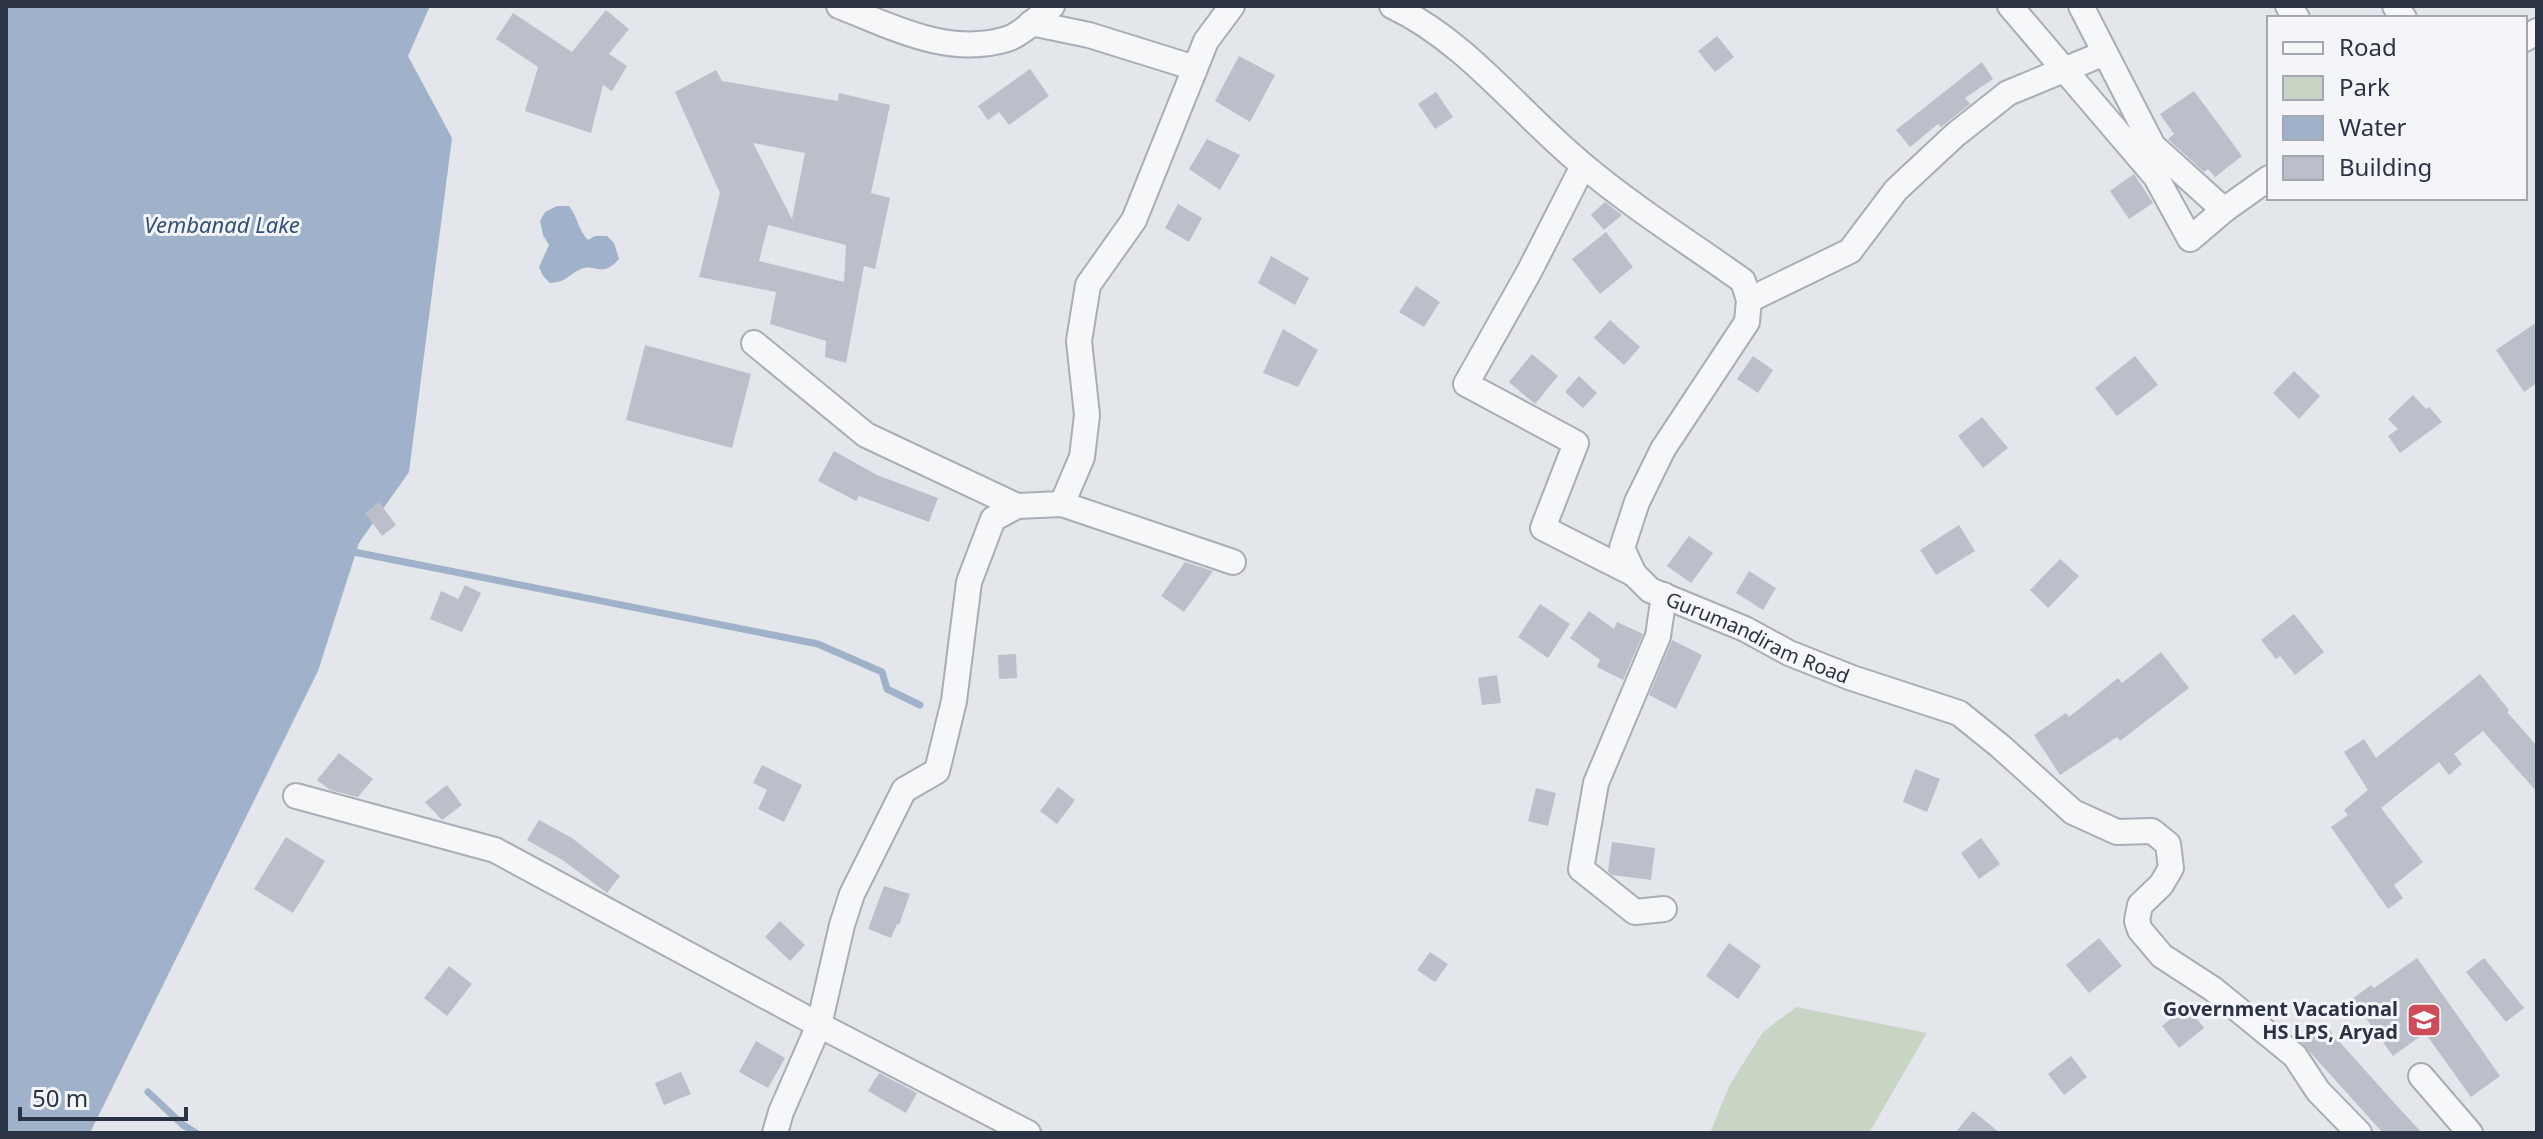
<svg xmlns="http://www.w3.org/2000/svg" width="2543" height="1139" font-family="'Noto Sans',sans-serif">
  <rect width="100%" height="100%" fill="#e3e6eb"/>
  <polygon fill="#c8d5c5" points="1796,1007 1927,1033 1869,1133 1710,1133 1729,1086 1763,1032"/>
  <g fill="#9fb2ca">
    <polygon points="6,6 430,6 408,56 452,138 409,472 359,543 318,671 90,1133 6,1133"/>
    <path d="M 557,206 L 569,206 C 578,217 578,230 588,240 L 595,236 L 607,236 L 614,243 L 619,259 C 601,279 597,263 581,269 C 567,275 568,282 550,283 L 543,276 L 539,267 L 549,245 L 543,235 L 540,221 L 545,212 Z"/>
  </g>
  <g fill="none" stroke-linecap="round" stroke-linejoin="round">
    <g stroke="#9fb2ca" stroke-width="7">
      <polyline points="349,551 818,644 882,672 887,689 920,705"/>
      <polyline points="148,1092 183,1125 196,1133"/>
    </g>
  </g>
  <g fill="#bbbfc9" fill-rule="evenodd">
    <polygon points="606,10 629,29 609,54 627,66 612,91 603,85 591,133 525,111 538,67 496,39 513,13 572,52"/>
    <polygon points="1717,36 1734,57 1715,72 1698,51"/>
    <polygon points="1239,56 1275,75 1250,122 1215,101"/>
    <polygon points="1982,62 1993,79 1965,98 1970,104 1941,127 1938,124 1910,147 1896,130"/>
    <polygon points="1030,69 1049,96 1009,125 999,112 988,120 978,106"/>
    <path d="M 716,70 L 722,81 L 838,101 L 839,93 L 890,105 L 871,193 L 890,198 L 875,269 L 864,266 L 846,363 L 825,357 L 826,341 L 770,324 L 776,292 L 699,277 L 720,193 L 675,92 ZM 753,143 L 805,153 L 792,219 ZM 768,225 L 846,245 L 844,282 L 759,261 Z"/>
    <polygon points="2194,91 2242,156 2215,177 2208,169 2204,172 2168,139 2174,134 2160,114"/>
    <polygon points="1436,92 1453,117 1435,129 1418,104"/>
    <polygon points="1207,139 1240,155 1220,190 1189,169"/>
    <polygon points="2134,174 2153,203 2129,219 2110,191"/>
    <polygon points="1605,202 1622,215 1604,230 1591,215"/>
    <polygon points="1178,204 1202,218 1189,242 1165,228"/>
    <polygon points="1606,232 1633,267 1600,294 1572,259"/>
    <polygon points="1271,256 1309,278 1295,305 1258,283"/>
    <polygon points="1416,286 1440,302 1424,327 1399,312"/>
    <polygon points="1610,320 1640,347 1624,365 1594,338"/>
    <polygon points="2537,322 2537,383 2524,392 2496,350"/>
    <polygon points="1283,329 1318,350 1298,387 1263,373"/>
    <polygon points="645,345 751,374 732,448 626,420"/>
    <polygon points="1532,354 1558,376 1535,404 1509,382"/>
    <polygon points="1753,356 1773,370 1758,393 1737,379"/>
    <polygon points="2135,356 2158,385 2117,416 2095,388"/>
    <polygon points="2294,371 2320,396 2299,419 2273,393"/>
    <polygon points="1579,376 1597,393 1583,408 1565,392"/>
    <polygon points="2413,395 2426,409 2429,407 2442,422 2400,453 2388,436 2398,429 2388,419"/>
    <polygon points="1982,417 2008,448 1983,468 1958,436"/>
    <polygon points="834,451 877,475 938,498 929,522 859,496 856,501 818,481"/>
    <polygon points="379,502 396,525 382,536 365,513"/>
    <polygon points="1959,525 1975,551 1936,575 1920,550"/>
    <polygon points="1689,536 1713,553 1691,583 1667,566"/>
    <polygon points="2060,559 2079,576 2048,608 2030,590"/>
    <polygon points="1185,562 1213,571 1184,612 1161,596"/>
    <polygon points="1749,571 1776,588 1763,610 1736,593"/>
    <polygon points="465,585 481,593 462,632 430,619 441,591 458,599"/>
    <polygon points="1540,604 1570,624 1548,658 1518,637"/>
    <polygon points="1589,611 1614,629 1617,622 1643,634 1623,680 1597,667 1600,660 1570,638"/>
    <polygon points="2294,614 2324,652 2295,675 2280,656 2276,659 2261,640"/>
    <polygon points="1672,640 1702,655 1676,709 1649,695"/>
    <polygon points="2161,652 2189,688 2120,741 2117,737 2060,775 2034,735 2066,713 2069,717 2118,678 2122,683"/>
    <polygon points="1016,654 1017,678 999,679 998,655"/>
    <polygon points="2480,674 2509,710 2507,712 2537,746 2537,792 2483,731 2454,754 2462,764 2449,775 2439,762 2381,808 2423,862 2394,885 2403,898 2388,909 2331,827 2348,815 2344,810 2368,790 2344,752 2364,739 2376,758"/>
    <polygon points="1497,675 1501,703 1482,705 1478,678"/>
    <polygon points="339,753 373,779 358,797 330,790 317,780"/>
    <polygon points="762,765 802,785 784,822 758,809 767,790 753,783"/>
    <polygon points="1915,769 1940,779 1927,812 1903,802"/>
    <polygon points="447,785 462,805 442,820 425,802"/>
    <polygon points="1058,787 1075,800 1057,824 1040,811"/>
    <polygon points="1536,788 1556,793 1548,826 1528,821"/>
    <polygon points="539,820 572,838 620,876 607,893 564,861 527,840"/>
    <polygon points="286,837 325,861 293,913 254,889"/>
    <polygon points="1981,838 2000,864 1979,879 1961,853"/>
    <polygon points="1612,842 1655,848 1651,880 1612,875 1608,871"/>
    <polygon points="884,886 910,894 899,925 897,924 891,938 868,929"/>
    <polygon points="780,921 805,945 790,961 765,937"/>
    <polygon points="2099,938 2122,966 2089,993 2066,965"/>
    <polygon points="1729,943 1761,966 1738,999 1706,976"/>
    <polygon points="1430,952 1448,964 1435,982 1417,970"/>
    <polygon points="2417,958 2500,1076 2471,1097 2425,1033 2393,1056 2352,999 2371,985 2374,988"/>
    <polygon points="2484,958 2524,1008 2506,1022 2466,972"/>
    <polygon points="449,966 472,984 447,1016 424,998"/>
    <polygon points="2187,1006 2204,1028 2179,1048 2162,1026"/>
    <polygon points="2322,1022 2397,1106 2422,1133 2383,1133 2300,1041"/>
    <polygon points="756,1041 785,1058 768,1088 739,1072"/>
    <polygon points="2071,1056 2087,1077 2064,1095 2048,1074"/>
    <polygon points="681,1072 691,1094 664,1105 655,1083"/>
    <polygon points="879,1073 917,1093 906,1113 868,1091"/>
    <polygon points="1973,1111 2000,1133 1955,1133"/>
  </g>
  <g fill="none" stroke-linecap="round" stroke-linejoin="round">
    <g stroke="#a8adb6" stroke-width="28">
      <g id="minor">
        <path d="M 839,6 C 893,27 948,57 1007,39 C 1023,34 1039,16 1052,6"/>
        <path id="s1" d="M 1392,6 C 1468,42 1520,114 1584,166 C 1634,208 1690,243 1743,281 L 1749,300 L 1747,322 L 1663,449 L 1637,502 L 1622,548 L 1634,574 L 1650,590 L 1745,629 L 1789,653 L 1852,678 L 1959,713 L 2000,746 L 2073,812 L 2117,832 L 2152,831 L 2168,844 L 2171,868 L 2161,885 L 2140,905 L 2137,921 L 2140,930 L 2162,956 L 2213,989 L 2295,1056 L 2318,1091 L 2359,1133"/>
        <polyline points="2010,6 2156,177 2190,239 2224,210"/>
        <polyline points="2081,6 2153,146 2224,210 2269,178"/>
        <polyline points="2288,6 2297,18"/>
        <polyline points="2395,6 2404,18"/>
        <polyline points="1031,23 1089,35 1195,68"/>
        <polyline points="2525,39 2537,31"/>
        <polyline points="1583,166 1529,272 1466,384 1576,443 1543,528 1634,574"/>
        <polyline points="1749,300 1850,251 1896,190 1955,135 2008,93 2105,53"/>
        <polyline points="754,343 866,435 1017,506"/>
        <polyline points="1062,504 1233,562"/>
        <polyline points="1664,595 1658,636 1596,783 1581,869 1635,912 1664,909"/>
        <polyline points="296,796 495,850 819,1025 1028,1133"/>
        <polyline points="2421,1076 2470,1133"/>
        <polyline points="775,1133 781,1112 819,1025 842,925 852,894 904,790 937,771 954,701 969,582 993,519 1017,506 1062,504 1082,457 1087,415 1079,341 1088,285 1134,220 1206,41 1232,6"/>
      </g>
    </g>
    <use href="#minor" stroke="#f6f7f9" stroke-width="24"/>
  </g>
  <defs>
    <g id="school-square" transform="scale(1.8)"><rect x="-9" y="-9" width="18" height="18" rx="4" fill="#ce4b59" stroke="#f3f5f8"/><path d="M0-5L7-2L0 1L-7-2ZM-4 1L0 2.5L4 1V4Q0 6-4 4Z" fill="#fff"/></g>
  </defs>
  <g fill-rule="evenodd">
    <use href="#school-square" x="2424" y="1020"/>
  </g>
  <g text-anchor="middle" dominant-baseline="central" stroke-width="6" stroke-linejoin="round" paint-order="stroke">
    <g font-size="20" fill="#2b3344" stroke="#f3f5f8">
      <text stroke="none"><textPath href="#s1" startOffset="918">Gurumandiram Road</textPath></text>
    </g>
    <g font-size="20" font-weight="bold" fill="#2b3344" stroke="#f3f5f8" text-anchor="end">
      <text x="2398" y="1008">Government Vacational<tspan x="2398" dy="23">HS LPS, Aryad</tspan></text>
    </g>
    <g font-size="22" font-style="italic" fill="#355077" stroke="#f3f5f8">
      <text x="222" y="224">Vembanad Lake</text>
    </g>
  </g>
  <rect width="2543" height="1139" fill="none" stroke="#2b3344" stroke-width="16"/>
  <rect x="2267" y="16" width="260" height="184" fill="#f3f5f8" stroke="#a3a7b0" stroke-width="2"/>
  <rect x="2283" y="42" width="40" height="12" fill="#f6f7f9" stroke="#a3a7b0" stroke-width="2"/>
  <text x="2339" y="56" font-size="24" fill="#2b3344">Road</text>
  <rect x="2283" y="76" width="40" height="24" fill="#c8d5c5" stroke="#a3a7b0" stroke-width="2"/>
  <text x="2339" y="96" font-size="24" fill="#2b3344">Park</text>
  <rect x="2283" y="116" width="40" height="24" fill="#9fb2ca" stroke="#a3a7b0" stroke-width="2"/>
  <text x="2339" y="136" font-size="24" fill="#2b3344">Water</text>
  <rect x="2283" y="156" width="40" height="24" fill="#bbbfc9" stroke="#a3a7b0" stroke-width="2"/>
  <text x="2339" y="176" font-size="24" fill="#2b3344">Building</text>
  <path d="M20 1107v12h166v-12" fill="none" stroke="#2b3344" stroke-width="4"/>
  <text x="32" y="1107" font-size="24" fill="#2b3344" stroke="#f3f5f8" stroke-width="6" paint-order="stroke">50 m</text>
</svg>
